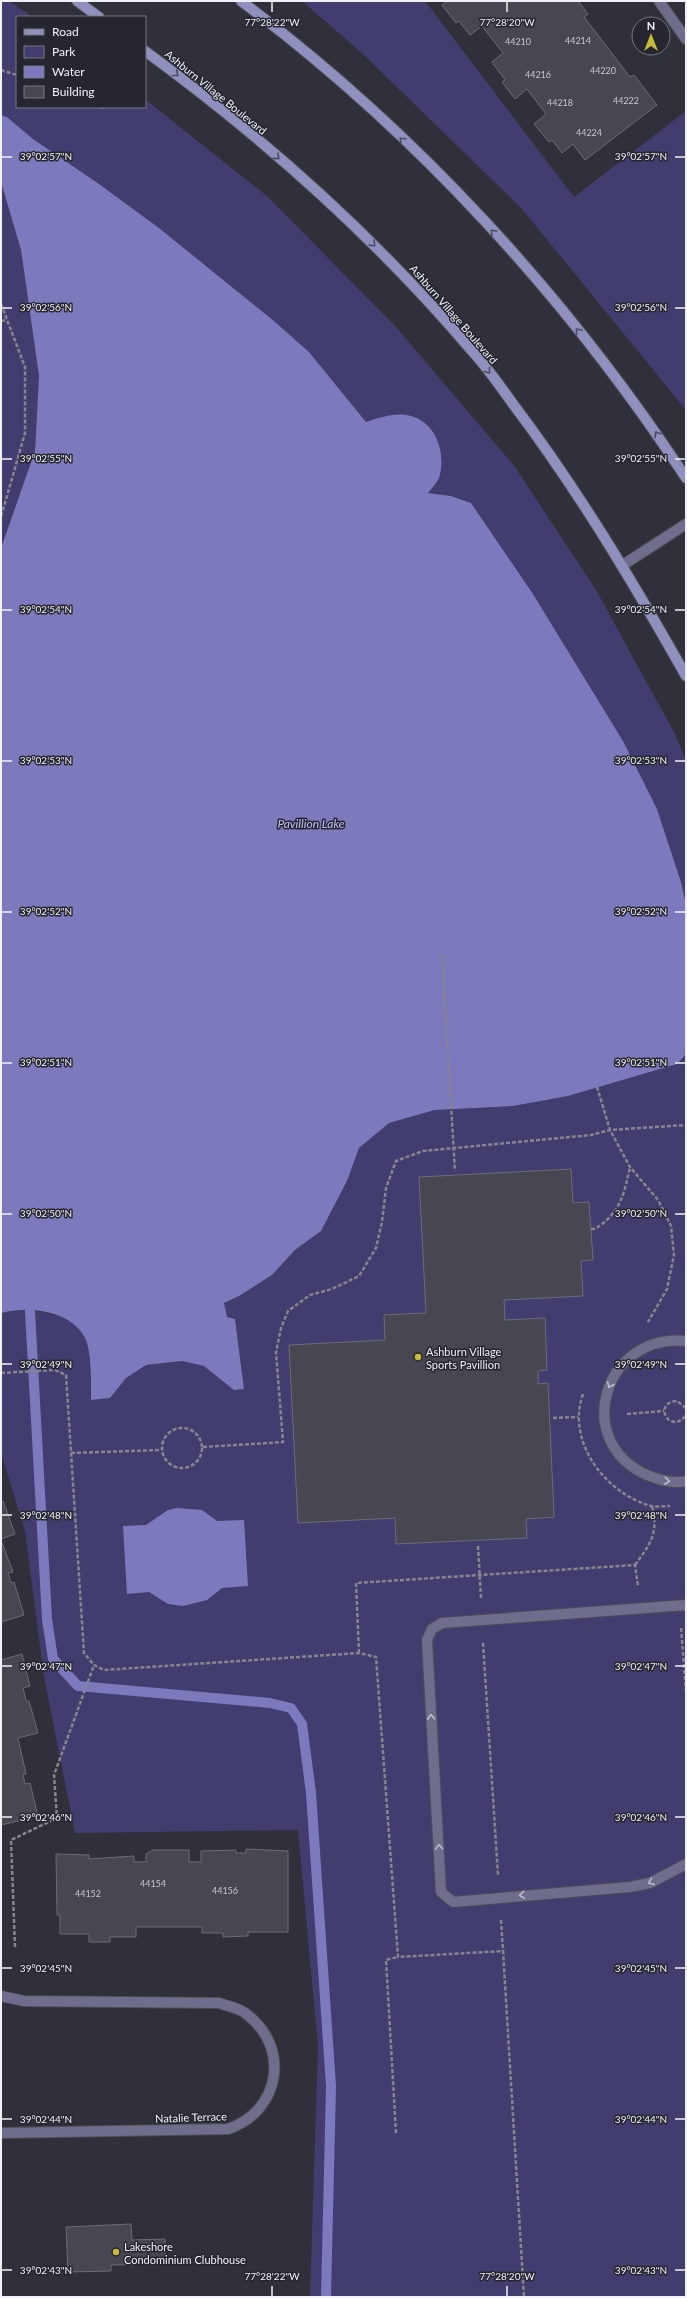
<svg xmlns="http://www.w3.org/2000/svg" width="687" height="2298" font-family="Lato,sans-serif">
  <rect width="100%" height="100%" fill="#30303a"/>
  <g fill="#413e6f">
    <polygon points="1,1 9,1 33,17 17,17 17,107 145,107 145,99 268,197 396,327 515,467 596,590 675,734 686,760 686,905 681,882 657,809 623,741 533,594 471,503 451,496 428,493 439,480 387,416 366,422 309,352 274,321 159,228 99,184 33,139 7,117 1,115"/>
    <polygon points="302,1 425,1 574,197 686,111 686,410 522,209 364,55"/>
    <polygon points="1,182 21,250 39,376 35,451 1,548"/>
    <path d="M 686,1054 L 686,2297 L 310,2297 L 318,2046 L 298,1830 L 75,1833 L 44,1677 L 25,1531 L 1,1453 L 1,1313 C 24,1307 77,1311 86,1339 C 92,1359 90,1380 91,1400 L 110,1398 L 126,1378 L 146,1365 L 182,1361 L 204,1366 L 244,1389 L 235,1319 L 226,1317 L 224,1303 L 239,1296 L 272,1275 L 295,1250 L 321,1231 L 347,1181 L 359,1148 L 389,1123 L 435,1110 L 513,1106 L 568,1096 L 676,1064 Z"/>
  </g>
  <g fill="#7c7abd">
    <path d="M 1,115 L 7,117 L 33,139 L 99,184 L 159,228 L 274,321 L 309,352 L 366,422 C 378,418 393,413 406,415 C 435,419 447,452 439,478 C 437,483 432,488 428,493 L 451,496 L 471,503 L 533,594 L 623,741 L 657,809 L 681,882 L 686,905 L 686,1054 L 677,1064 L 568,1096 L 513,1106 L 435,1110 L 389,1123 L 359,1148 L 347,1181 L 321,1231 L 295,1250 L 272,1275 L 239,1296 L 224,1303 L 227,1317 L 235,1319 L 244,1389 L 234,1390 L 204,1366 L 182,1361 L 146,1365 L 126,1378 L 110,1398 L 91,1400 C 91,1385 92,1349 84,1336 C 69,1310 28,1306 1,1313 L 1,548 L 35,451 L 39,376 L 21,250 L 1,182 Z"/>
    <polygon points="177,1508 202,1510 217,1521 244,1520 248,1586 222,1588 207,1600 183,1606 168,1604 149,1592 127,1594 123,1526 146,1525 168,1510"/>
  </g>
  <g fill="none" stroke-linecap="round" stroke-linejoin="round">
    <polyline stroke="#7c7abd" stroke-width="10" points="30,1311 47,1619 53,1659 78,1686 270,1703 291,1708 302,1724 311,1793 331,2086 326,2297"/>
  </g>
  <g fill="#474752" stroke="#6c6c78">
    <polygon points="447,1 578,1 588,14 584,17 630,77 634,75 657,105 585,160 573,144 562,153 552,140 549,142 534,124 546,114 527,89 515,99 502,82 505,80 492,62 503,53 482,26 470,35 459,21 456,23 442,5"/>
    <polygon points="571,1169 573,1203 589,1202 593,1260 581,1261 583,1296 504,1300 505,1320 545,1318 547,1370 538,1371 538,1384 548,1383 554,1517 526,1519 527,1538 396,1544 395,1518 298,1523 289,1345 385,1340 384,1315 426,1313 419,1177"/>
    <polygon points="3,1501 15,1534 1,1539 1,1502"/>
    <polygon points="1,1540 13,1572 8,1573 11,1583 14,1582 24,1615 1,1622"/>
    <polygon points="22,1654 30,1686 23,1688 26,1701 29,1701 38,1733 18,1738 26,1774 23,1774 25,1784 30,1783 38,1816 1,1825 1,1660"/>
    <polygon points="246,1849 288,1851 288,1932 248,1932 248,1936 223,1937 223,1933 202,1933 202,1927 136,1927 136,1937 110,1937 110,1942 89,1942 89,1934 60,1934 60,1915 57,1915 56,1854 89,1855 89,1859 134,1856 134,1862 146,1862 146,1854 153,1850 189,1850 189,1862 201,1862 201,1851 236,1850 236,1853 246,1853"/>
    <polygon points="131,2224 132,2240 165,2239 165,2264 111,2265 111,2271 68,2272 66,2227"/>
  </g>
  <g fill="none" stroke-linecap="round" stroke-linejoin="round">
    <g stroke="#4f4f58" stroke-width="12">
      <g id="service">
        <path d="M 686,1341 C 604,1333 571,1441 647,1475 C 659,1480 673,1484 686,1481"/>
        <polyline points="686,1605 442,1623 432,1629 427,1640 441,1892 453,1902 630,1887 650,1883 686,1864"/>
      </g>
    </g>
    <g stroke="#4f4f58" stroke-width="12">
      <g id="minor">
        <polyline points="659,1 686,39"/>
        <polyline points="623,565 686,524"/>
        <path d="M 1,1996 L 24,2001 L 219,2003 C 227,2006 239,2008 245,2013 C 291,2046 281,2111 228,2129 L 1,2133"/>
      </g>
    </g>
    <g stroke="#4f4f58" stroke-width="12">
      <g id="secondary">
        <polyline points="77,1 99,17"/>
        <path d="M 241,1 C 415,131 567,297 686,478"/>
        <path d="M 145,51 C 264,138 376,238 472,351 C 487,367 500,386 513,404 C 578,490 633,582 686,676"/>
      </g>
    </g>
    <g stroke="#86868e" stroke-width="2.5" stroke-dasharray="4 2" stroke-linecap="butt">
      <polyline points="1,70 17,75"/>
      <polyline points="100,107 103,108"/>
      <polyline points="1,304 25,367 25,433 1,517"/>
      <polyline points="1,321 7,320"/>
      <polyline points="442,955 455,1171"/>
      <polyline points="597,1087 610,1130 630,1167 658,1200 671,1226 674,1255 667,1289 648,1322"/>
      <path d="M 591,1229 C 596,1229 598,1227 602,1224 C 621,1210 625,1190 630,1167"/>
      <polyline points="1,1373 55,1370 66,1375 84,1653 94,1665 104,1670 359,1653 376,1657 398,1957 503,1951 524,2297"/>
      <path d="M 583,1394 C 566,1442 605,1493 651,1506 C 657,1507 664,1506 670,1506"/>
      <path d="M 686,1408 L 677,1401 C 651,1403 671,1436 686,1415"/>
      <polyline points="627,1414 664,1411"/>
      <polyline points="553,1418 578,1417"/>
      <circle cx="182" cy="1448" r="20"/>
      <polyline points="203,1447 283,1442 276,1352 281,1328 288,1311 310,1295 332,1289 359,1276 376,1248 382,1222 386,1188 396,1161 423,1151 591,1135 610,1130 686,1125"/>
      <polyline points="71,1453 160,1450"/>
      <polyline points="478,1546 481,1598"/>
      <path d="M 635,1565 C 650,1544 659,1534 652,1506"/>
      <polyline points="681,1628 686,1691"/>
      <polyline points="483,1643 498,1875"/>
      <polyline points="359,1653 356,1583 635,1565 638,1586"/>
      <polyline points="501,1920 503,1951"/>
      <polyline points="15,1947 11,1840 57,1818 54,1775 94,1665"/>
      <polyline points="396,2133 386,1960 398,1957"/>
    </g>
    <use href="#service" stroke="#6e6e8c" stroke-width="10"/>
    <use href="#minor" stroke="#6e6e8c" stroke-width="10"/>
    <use href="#secondary" stroke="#9090bf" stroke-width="10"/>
  </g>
  <defs><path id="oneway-chevron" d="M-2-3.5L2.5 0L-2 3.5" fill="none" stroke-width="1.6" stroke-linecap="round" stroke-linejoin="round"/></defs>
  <g stroke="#4b4b62">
    <use href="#oneway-chevron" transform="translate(176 74) rotate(39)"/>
    <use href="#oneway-chevron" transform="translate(402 140) rotate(-135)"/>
    <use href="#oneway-chevron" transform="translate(277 157) rotate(41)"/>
    <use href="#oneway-chevron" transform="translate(493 232) rotate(-134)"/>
    <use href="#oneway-chevron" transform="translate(373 244) rotate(44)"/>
    <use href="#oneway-chevron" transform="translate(578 331) rotate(-130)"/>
    <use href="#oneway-chevron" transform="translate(488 371) rotate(53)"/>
    <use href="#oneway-chevron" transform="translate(657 434) rotate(-123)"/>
  </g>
  <g stroke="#bdbdcd">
    <use href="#oneway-chevron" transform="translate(610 1385) rotate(113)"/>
    <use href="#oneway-chevron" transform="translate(667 1481) rotate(6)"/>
    <use href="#oneway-chevron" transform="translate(431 1717) rotate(-93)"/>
    <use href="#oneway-chevron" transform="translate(439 1847) rotate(-93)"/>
    <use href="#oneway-chevron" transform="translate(651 1882) rotate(159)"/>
    <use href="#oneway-chevron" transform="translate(522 1895) rotate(175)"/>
  </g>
  <path fill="none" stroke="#f1f1f8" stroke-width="1.5" d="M 272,2 L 272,12M 507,2 L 507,12M 2,157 L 12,157M 675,157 L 685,157M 2,308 L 12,308M 675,308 L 685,308M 2,459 L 12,459M 675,459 L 685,459M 2,610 L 12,610M 675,610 L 685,610M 2,761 L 12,761M 675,761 L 685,761M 2,912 L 12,912M 675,912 L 685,912M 2,1063 L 12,1063M 675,1063 L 685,1063M 2,1214 L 12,1214M 675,1214 L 685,1214M 2,1364 L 12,1364M 675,1364 L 685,1364M 2,1515 L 12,1515M 675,1515 L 685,1515M 2,1666 L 12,1666M 675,1666 L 685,1666M 2,1817 L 12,1817M 675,1817 L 685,1817M 2,1968 L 12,1968M 675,1968 L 685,1968M 2,2119 L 12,2119M 675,2119 L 685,2119M 2,2270 L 12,2270M 675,2270 L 685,2270M 272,2286 L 272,2296M 507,2286 L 507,2296"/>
  <g fill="#c7bb3c" stroke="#262630" stroke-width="1.5">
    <circle cx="418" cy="1357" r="4"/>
    <circle cx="116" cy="2252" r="4"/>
  </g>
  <g text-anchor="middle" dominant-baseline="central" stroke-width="3" stroke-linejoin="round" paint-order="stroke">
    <g font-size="9" fill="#c6c6ce">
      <text x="578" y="40">44214</text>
      <text x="518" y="41">44210</text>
      <text x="603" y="70">44220</text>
      <text x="538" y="74">44216</text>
      <text x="626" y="100">44222</text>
      <text x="560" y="102">44218</text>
      <text x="589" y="132">44224</text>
      <text x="153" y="1883">44154</text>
      <text x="225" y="1890">44156</text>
      <text x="88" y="1893">44152</text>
    </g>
    <g font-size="11" fill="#f1f1f8" stroke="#262630">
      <text transform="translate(216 92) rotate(39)">Ashburn Village Boulevard</text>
      <text transform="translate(454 314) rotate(49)">Ashburn Village Boulevard</text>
      <text transform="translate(191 2117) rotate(-2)">Natalie Terrace</text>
    </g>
    <g font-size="11" fill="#f1f1f8" stroke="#262630" text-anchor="start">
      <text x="426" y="1351">Ashburn Village<tspan x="426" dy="13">Sports Pavillion</tspan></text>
      <text x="124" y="2246">Lakeshore<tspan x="124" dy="13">Condominium Clubhouse</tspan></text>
    </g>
    <g font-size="12" font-style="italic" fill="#c2c2fb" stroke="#262630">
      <text x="311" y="823">Pavillion Lake</text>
    </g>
  </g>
  <g font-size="10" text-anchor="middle" fill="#f1f1f8" stroke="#262630" stroke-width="3" stroke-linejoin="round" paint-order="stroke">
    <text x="272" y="26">77°28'22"W</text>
    <text x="507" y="26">77°28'20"W</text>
    <text x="46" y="160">39°02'57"N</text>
    <text x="641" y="160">39°02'57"N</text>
    <text x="46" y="311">39°02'56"N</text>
    <text x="641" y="311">39°02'56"N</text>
    <text x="46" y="462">39°02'55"N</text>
    <text x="641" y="462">39°02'55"N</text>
    <text x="46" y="613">39°02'54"N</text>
    <text x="641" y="613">39°02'54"N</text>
    <text x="46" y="764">39°02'53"N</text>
    <text x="641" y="764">39°02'53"N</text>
    <text x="46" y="915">39°02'52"N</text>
    <text x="641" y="915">39°02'52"N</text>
    <text x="46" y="1066">39°02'51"N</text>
    <text x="641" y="1066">39°02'51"N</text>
    <text x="46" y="1217">39°02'50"N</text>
    <text x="641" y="1217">39°02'50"N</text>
    <text x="46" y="1368">39°02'49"N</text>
    <text x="641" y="1368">39°02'49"N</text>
    <text x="46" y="1519">39°02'48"N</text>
    <text x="641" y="1519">39°02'48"N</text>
    <text x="46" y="1670">39°02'47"N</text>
    <text x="641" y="1670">39°02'47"N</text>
    <text x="46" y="1821">39°02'46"N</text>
    <text x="641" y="1821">39°02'46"N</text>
    <text x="46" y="1972">39°02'45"N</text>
    <text x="641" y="1972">39°02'45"N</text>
    <text x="46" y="2123">39°02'44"N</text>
    <text x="641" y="2123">39°02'44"N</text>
    <text x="46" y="2274">39°02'43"N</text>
    <text x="641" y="2274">39°02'43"N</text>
    <text x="272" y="2280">77°28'22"W</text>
    <text x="507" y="2280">77°28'20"W</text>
  </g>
  <rect width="687" height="2298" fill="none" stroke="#f1f1f8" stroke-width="4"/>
  <rect x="16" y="16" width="130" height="92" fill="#262630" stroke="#777780"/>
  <rect x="24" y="29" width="20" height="6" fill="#9090bf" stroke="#777780"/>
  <text x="52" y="36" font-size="12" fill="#f1f1f8">Road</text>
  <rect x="24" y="46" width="20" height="12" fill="#413e6f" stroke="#777780"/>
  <text x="52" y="56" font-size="12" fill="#f1f1f8">Park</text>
  <rect x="24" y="66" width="20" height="12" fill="#7c7abd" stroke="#777780"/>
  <text x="52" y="76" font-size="12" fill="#f1f1f8">Water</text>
  <rect x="24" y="86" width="20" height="12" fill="#474752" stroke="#777780"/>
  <text x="52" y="96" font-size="12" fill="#f1f1f8">Building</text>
  <g transform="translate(651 36)"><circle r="19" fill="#262630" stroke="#777780"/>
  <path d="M0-3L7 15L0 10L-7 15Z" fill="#c7bb3c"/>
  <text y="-6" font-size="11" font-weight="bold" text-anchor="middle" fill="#f1f1f8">N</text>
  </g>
</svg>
